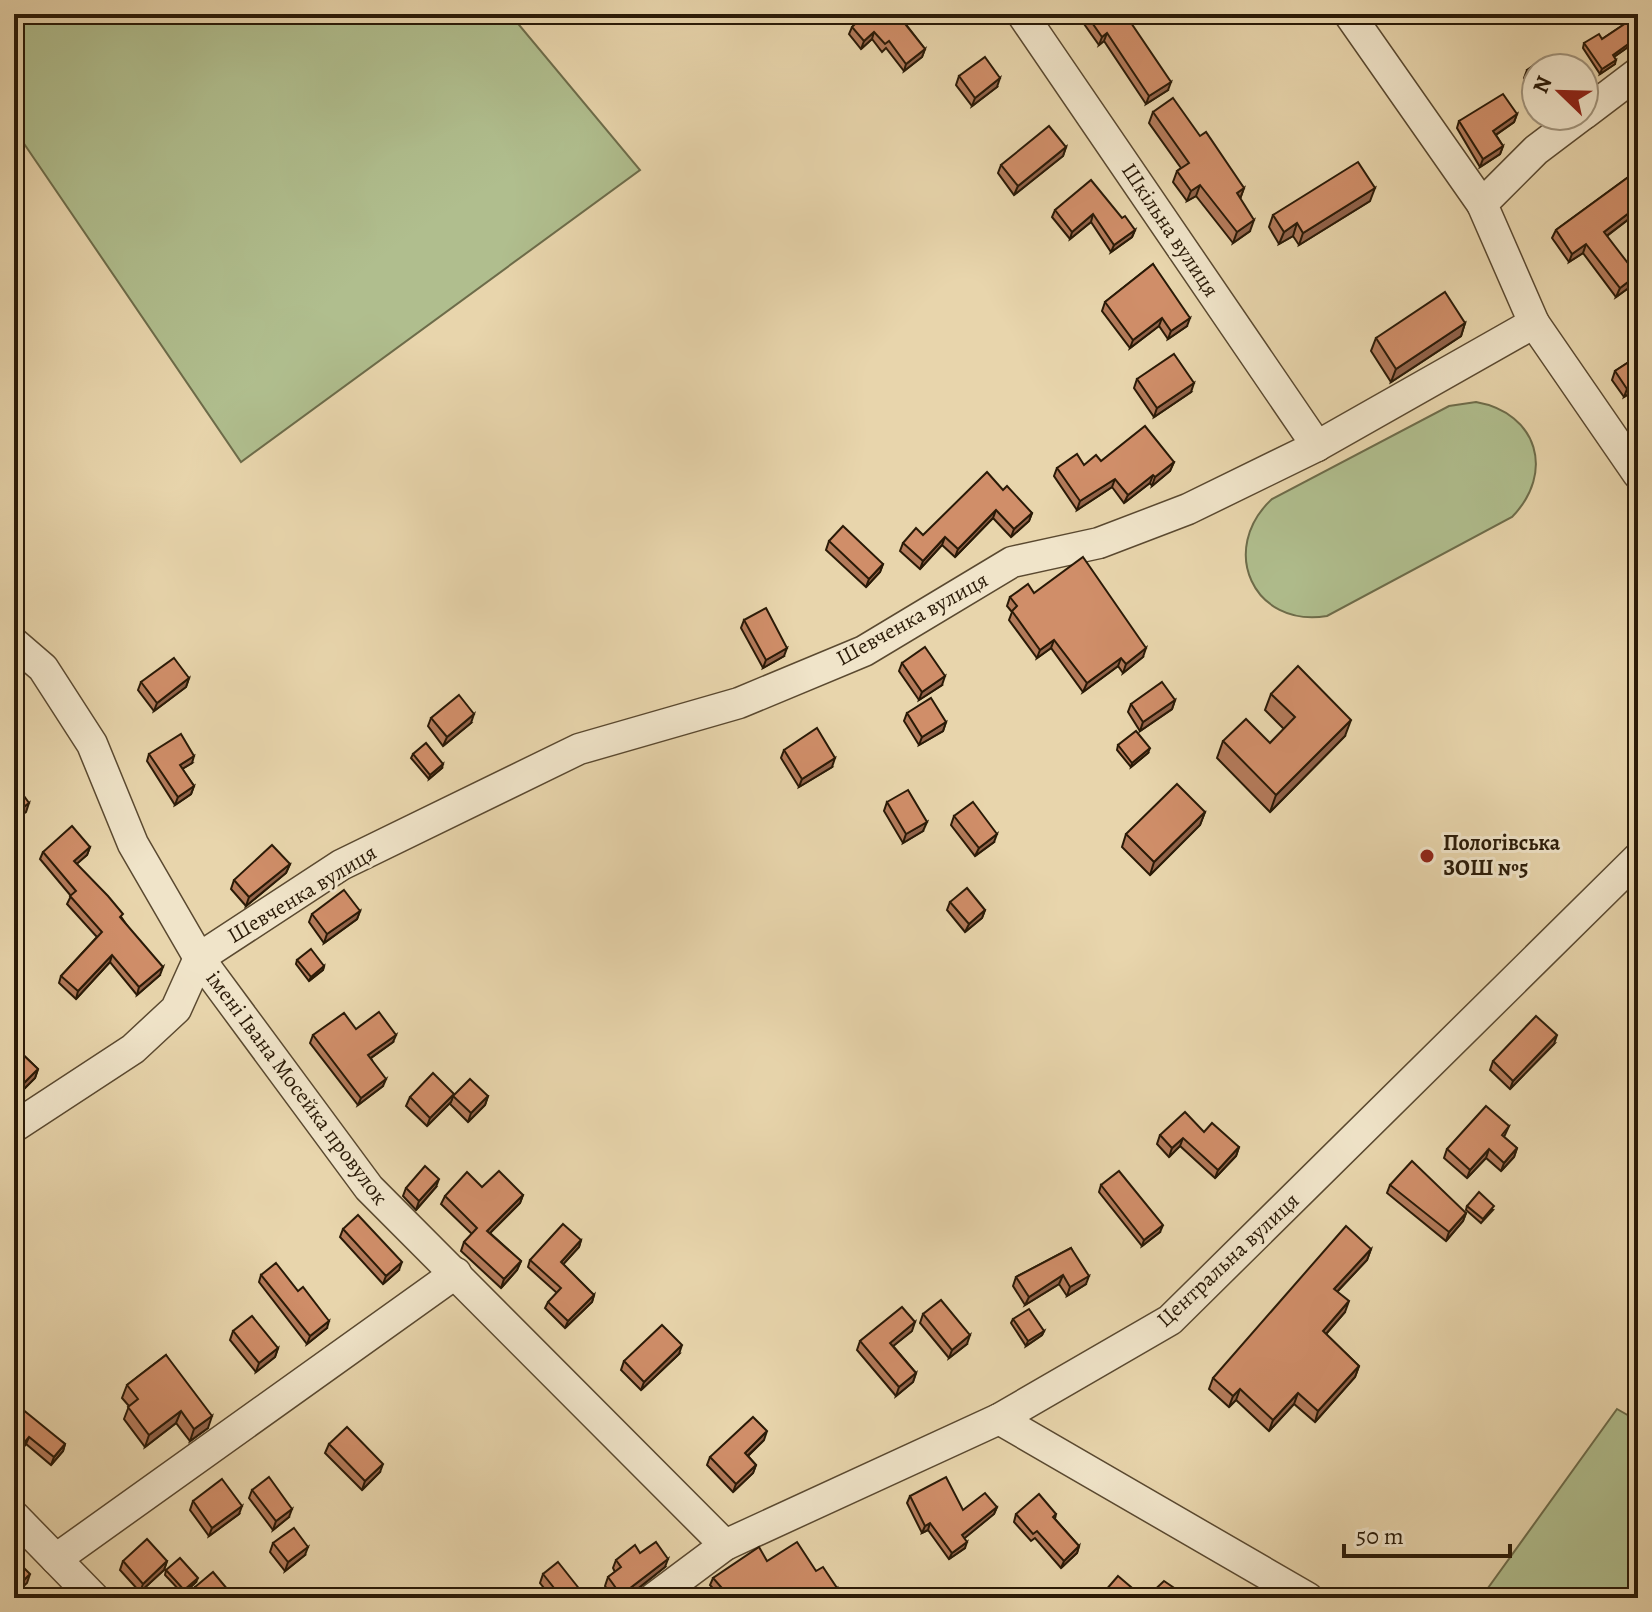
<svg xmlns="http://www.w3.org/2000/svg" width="1652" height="1612" font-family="Alegreya,serif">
  <rect width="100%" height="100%" fill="#e8d5ac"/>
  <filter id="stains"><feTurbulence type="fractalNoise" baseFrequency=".0025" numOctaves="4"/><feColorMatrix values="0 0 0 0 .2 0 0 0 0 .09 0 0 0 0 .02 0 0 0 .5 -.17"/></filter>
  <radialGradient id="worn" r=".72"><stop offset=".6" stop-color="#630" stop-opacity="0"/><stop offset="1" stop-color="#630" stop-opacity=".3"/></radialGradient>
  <g fill="#b0be8e" stroke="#6d6c4a" stroke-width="2">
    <polygon points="14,14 510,14 640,170 241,462 14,129"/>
    <path d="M 1476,402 C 1538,413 1555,473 1512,517 L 1327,616 C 1253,628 1218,549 1272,499 L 1449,406 Z"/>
    <polygon points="1617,1409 1638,1421 1638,1598 1489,1598 1488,1588"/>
  </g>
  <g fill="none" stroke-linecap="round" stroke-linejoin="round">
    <g stroke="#5a4930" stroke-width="33">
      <g id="minor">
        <polyline points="1022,14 1317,446"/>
        <polyline points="1349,14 1482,204"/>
        <polyline points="1584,114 1638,73"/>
        <polyline points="1534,323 1638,474"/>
        <polyline points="14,643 43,668 92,744 133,844 199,958 369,1188 725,1545"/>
        <polyline points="14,1127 133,1049 176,1009 199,958 341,865 579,749 739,703 864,651 1012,562 1099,543 1188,509 1317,446 1534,323 1482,204 1536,150 1581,116"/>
        <polyline points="999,1419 1308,1598"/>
        <polyline points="14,1516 94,1598"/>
        <polyline points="56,1559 456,1273"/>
        <polyline points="654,1598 725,1545 999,1419 1170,1320 1638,858"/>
      </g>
    </g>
    <use href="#minor" stroke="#f0e4c9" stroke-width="30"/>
  </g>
  <g fill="#b37a5a" stroke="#2a1a07" stroke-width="2">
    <polygon points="865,14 906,14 901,18 925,49 922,57 904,71 886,48 882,52 872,39 861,49 849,34 852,27"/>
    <polygon points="1077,14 1112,14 1168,90 1146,104 1104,41 1099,45"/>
    <polygon points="1638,15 1638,40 1614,57 1615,64 1600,74 1583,48 1584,43 1602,39"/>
    <polygon points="1536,68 1536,95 1524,78 1527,70"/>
    <polygon points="959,76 997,87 972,106 956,85"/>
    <polygon points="1153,112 1200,136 1244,188 1240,199 1250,231 1233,243 1196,196 1187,201 1173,182 1177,171 1181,168 1149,123"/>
    <polygon points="1517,114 1514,122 1496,135 1503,146 1500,154 1480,167 1457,128 1459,121"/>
    <polygon points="1066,147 1063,156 1014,195 998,173 1001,165"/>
    <polygon points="1638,170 1638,212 1607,236 1634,284 1616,297 1583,253 1569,262 1552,238 1556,230"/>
    <polygon points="1370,201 1299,245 1293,236 1279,244 1269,227 1273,215"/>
    <polygon points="1055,210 1122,218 1135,230 1132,237 1111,252 1091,222 1070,239 1052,217"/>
    <polygon points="1153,264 1187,326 1168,339 1159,326 1130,348 1102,311 1105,302"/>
    <polygon points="1465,323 1461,336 1391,382 1371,351 1376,338"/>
    <polygon points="1638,356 1638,388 1624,397 1612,380 1615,371"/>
    <polygon points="1137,379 1191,392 1154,417 1134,388"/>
    <polygon points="1101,461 1174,462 1170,471 1152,486 1150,483 1124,503 1112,487 1077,510 1054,476 1057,468 1084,465"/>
    <polygon points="1003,490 1032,513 1029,521 1011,537 993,518 955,557 942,545 920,569 900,551 903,543 923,535"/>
    <polygon points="829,541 883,564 880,572 866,587 826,550"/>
    <polygon points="1034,593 1143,657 1123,673 1118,666 1083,692 1051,648 1037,658 1009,620 1012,612 1007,606 1010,597"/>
    <polygon points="744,620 784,656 763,668 741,628"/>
    <polygon points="902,663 942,685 919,700 899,671"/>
    <polygon points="189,678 186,687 154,711 138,690 141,682"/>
    <polygon points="1271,694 1345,736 1270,812 1217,758 1223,741 1270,743 1284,729 1265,710"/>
    <polygon points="1175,700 1172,709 1140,731 1128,712 1131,704"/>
    <polygon points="907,713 946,722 943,731 919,745 904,721"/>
    <polygon points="431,718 471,723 443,746 428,726"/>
    <polygon points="1118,745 1148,753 1131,767 1117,750"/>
    <polygon points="784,750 832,767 799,787 781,758"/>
    <polygon points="149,754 192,763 182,769 194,786 191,794 175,805 147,761"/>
    <polygon points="413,754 442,768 429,779 411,758"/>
    <polygon points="887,802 923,831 903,843 884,811"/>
    <polygon points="1205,812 1200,825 1150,875 1122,847 1126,834"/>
    <polygon points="954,816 994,842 975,856 951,825"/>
    <polygon points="90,847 87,855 76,864 122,918 160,975 137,995 110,962 76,999 59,983 61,976 97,937 67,904 71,896 40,859 43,852"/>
    <polygon points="290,864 286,873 246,906 231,889 234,880"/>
    <polygon points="950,902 985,910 982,918 965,932 947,910"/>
    <polygon points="360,911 357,919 324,943 309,922 312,914"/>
    <polygon points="297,960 324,966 323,970 309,981 296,964"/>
    <polygon points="356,1029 393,1042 371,1058 383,1086 358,1105 310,1043 313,1035"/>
    <polygon points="1554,1044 1510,1089 1490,1070 1493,1061"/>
    <polygon points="14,1046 38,1069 35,1078 19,1094 14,1089"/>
    <polygon points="454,1094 451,1102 427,1126 406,1106 410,1097"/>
    <polygon points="453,1096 488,1096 485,1105 468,1122 450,1104"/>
    <polygon points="1509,1126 1504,1137 1517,1148 1514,1157 1501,1171 1486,1158 1467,1178 1444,1158 1447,1149"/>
    <polygon points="1204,1132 1239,1147 1236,1156 1215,1178 1180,1146 1169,1157 1157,1144 1160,1135"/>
    <polygon points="1101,1185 1160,1232 1142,1246 1099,1192"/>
    <polygon points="1390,1185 1466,1213 1463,1221 1446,1241 1387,1193"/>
    <polygon points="436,1187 416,1210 403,1196 406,1188"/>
    <polygon points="482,1187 523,1195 520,1203 490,1233 521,1261 517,1270 501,1288 461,1251 464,1242 472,1234 441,1204 445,1196"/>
    <polygon points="1467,1206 1493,1210 1481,1223 1466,1210"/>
    <polygon points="343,1229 399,1270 383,1284 340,1237"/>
    <polygon points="581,1240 579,1247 563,1264 594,1295 592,1302 565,1328 545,1308 548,1302 557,1293 528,1267 530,1260"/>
    <polygon points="1071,1248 1086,1284 1067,1296 1059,1284 1025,1305 1013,1286 1016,1277"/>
    <polygon points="1371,1249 1367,1260 1337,1292 1345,1312 1326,1334 1359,1366 1355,1377 1315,1422 1294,1404 1269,1431 1236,1400 1229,1407 1209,1389 1213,1378"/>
    <polygon points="261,1275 327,1328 307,1344 259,1282"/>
    <polygon points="923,1314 967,1344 949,1358 920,1323"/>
    <polygon points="1013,1319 1044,1331 1042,1335 1026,1346 1011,1323"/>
    <polygon points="233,1331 278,1348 275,1357 256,1372 230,1340"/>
    <polygon points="912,1331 893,1346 916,1373 913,1382 896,1396 857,1350 860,1341"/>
    <polygon points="679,1354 641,1390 621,1370 624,1361"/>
    <polygon points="166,1355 208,1428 190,1441 176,1423 145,1447 124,1419 129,1406 122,1398 127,1385"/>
    <polygon points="14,1407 65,1444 63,1451 51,1465 26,1444 16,1456 14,1454"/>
    <polygon points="764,1440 748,1456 756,1465 753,1473 733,1492 707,1465 710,1457"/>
    <polygon points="329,1444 380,1472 362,1490 325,1453"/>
    <polygon points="252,1490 289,1517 273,1530 249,1498"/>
    <polygon points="910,1496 963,1510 997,1507 994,1514 964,1538 965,1548 949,1559 928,1530 922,1533 907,1503"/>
    <polygon points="193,1501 239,1514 209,1536 190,1510"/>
    <polygon points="1016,1514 1056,1514 1055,1519 1079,1546 1077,1553 1061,1568 1035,1538 1031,1541 1014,1522"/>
    <polygon points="273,1543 305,1555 285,1571 270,1552"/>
    <polygon points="616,1560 665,1567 626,1598 614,1598 605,1586 608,1577 615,1572 613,1568"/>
    <polygon points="123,1561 167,1561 164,1570 140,1592 120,1570"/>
    <polygon points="767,1561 816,1571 835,1595 716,1592 710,1585 713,1578"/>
    <polygon points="166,1570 196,1582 183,1594 165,1575"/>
    <polygon points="543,1574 579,1598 552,1598 540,1583"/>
    <polygon points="195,1587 227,1594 222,1598 199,1598 194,1591"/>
  </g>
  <g fill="#92634a" stroke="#2a1a07" stroke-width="2">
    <polygon points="874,32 872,39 861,49 864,41"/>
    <polygon points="1107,33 1104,41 1099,45 1102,37"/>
    <polygon points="1638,37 1638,40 1611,59 1613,55"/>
    <polygon points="925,49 922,57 904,71 906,64"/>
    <polygon points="1616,60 1615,64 1600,74 1602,69"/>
    <polygon points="1000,78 997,87 972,106 975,98"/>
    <polygon points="1171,82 1168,90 1146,104 1149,96"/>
    <polygon points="1517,114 1514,122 1491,138 1493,131"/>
    <polygon points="1503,146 1500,154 1480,167 1483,159"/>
    <polygon points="1066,147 1063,156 1014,195 1018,186"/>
    <polygon points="1200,185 1196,196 1187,201 1191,191"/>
    <polygon points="1244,188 1240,199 1237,193"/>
    <polygon points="1375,188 1370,201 1299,245 1303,233"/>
    <polygon points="1638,206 1638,212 1601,240 1604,232"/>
    <polygon points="1093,214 1091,222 1070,239 1072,232"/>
    <polygon points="1254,220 1250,231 1233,243 1237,232"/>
    <polygon points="1297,223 1293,236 1279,244 1284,232"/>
    <polygon points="1135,230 1132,237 1111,252 1114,245"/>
    <polygon points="1586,244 1583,253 1569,262 1572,254"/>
    <polygon points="1637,275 1634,284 1616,297 1620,288"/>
    <polygon points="1162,318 1159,326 1130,348 1133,340"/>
    <polygon points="1190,318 1187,326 1168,339 1171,331"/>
    <polygon points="1465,323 1461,336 1391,382 1396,369"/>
    <polygon points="1638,382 1638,388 1624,397 1627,389"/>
    <polygon points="1194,383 1191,392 1154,417 1157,408"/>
    <polygon points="1174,462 1170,471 1152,486 1155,477"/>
    <polygon points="1153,475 1150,483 1124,503 1128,495"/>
    <polygon points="1115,479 1112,487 1077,510 1080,501"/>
    <polygon points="996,510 993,518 955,557 958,549"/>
    <polygon points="1032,513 1029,521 1011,537 1014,529"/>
    <polygon points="945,537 942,545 920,569 923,561"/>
    <polygon points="883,564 880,572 866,587 869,579"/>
    <polygon points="1054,640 1051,648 1037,658 1040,650"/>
    <polygon points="787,648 784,656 763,668 766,660"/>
    <polygon points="1146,648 1143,657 1123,673 1126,664"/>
    <polygon points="1121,658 1118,666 1083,692 1087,683"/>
    <polygon points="945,676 942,685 919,700 922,692"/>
    <polygon points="189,678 186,687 154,711 157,703"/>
    <polygon points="1175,700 1172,709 1140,731 1143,722"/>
    <polygon points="474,714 471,723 443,746 447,737"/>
    <polygon points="1351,720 1345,736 1270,812 1276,795"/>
    <polygon points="946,722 943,731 919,745 922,737"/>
    <polygon points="1150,748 1148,753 1131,767 1132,763"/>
    <polygon points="194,756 192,763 177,772 180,765"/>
    <polygon points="835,758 832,767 799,787 802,779"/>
    <polygon points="443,764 442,768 429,779 430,775"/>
    <polygon points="194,786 191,794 175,805 178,797"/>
    <polygon points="29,803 26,812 14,820 14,814"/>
    <polygon points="1205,812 1200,825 1150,875 1154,862"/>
    <polygon points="927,822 923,831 903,843 906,834"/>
    <polygon points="997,834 994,842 975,856 979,848"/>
    <polygon points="90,847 87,855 71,869 74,861"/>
    <polygon points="290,864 286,873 246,906 249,897"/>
    <polygon points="985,910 982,918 965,932 969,924"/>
    <polygon points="360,911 357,919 324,943 327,934"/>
    <polygon points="112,955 110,962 76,999 78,991"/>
    <polygon points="324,966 323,970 309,981 311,977"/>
    <polygon points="163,967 160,975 137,995 139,987"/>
    <polygon points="396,1035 393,1042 365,1062 368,1055"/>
    <polygon points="1557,1035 1554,1044 1510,1089 1513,1081"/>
    <polygon points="38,1069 35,1078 19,1094 22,1085"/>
    <polygon points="386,1079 383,1086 358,1105 361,1098"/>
    <polygon points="454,1094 451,1102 427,1126 430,1118"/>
    <polygon points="488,1096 485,1105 468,1122 471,1113"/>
    <polygon points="1183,1138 1180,1146 1169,1157 1172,1148"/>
    <polygon points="1239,1147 1236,1156 1215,1178 1218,1170"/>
    <polygon points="1517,1148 1514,1157 1501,1171 1504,1163"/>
    <polygon points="1489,1149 1486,1158 1467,1178 1470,1170"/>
    <polygon points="439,1179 436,1187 416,1210 419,1201"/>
    <polygon points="523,1195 520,1203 484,1239 487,1231"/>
    <polygon points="1466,1213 1463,1221 1446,1241 1449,1232"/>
    <polygon points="1163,1225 1160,1232 1142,1246 1144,1240"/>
    <polygon points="581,1240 579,1247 559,1269 561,1262"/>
    <polygon points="1371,1249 1367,1260 1330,1299 1334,1289"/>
    <polygon points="521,1261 517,1270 501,1288 504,1279"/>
    <polygon points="402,1262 399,1270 383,1284 386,1276"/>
    <polygon points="1063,1275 1059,1284 1025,1305 1029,1297"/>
    <polygon points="1089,1276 1086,1284 1067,1296 1070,1287"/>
    <polygon points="594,1295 592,1302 565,1328 568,1321"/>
    <polygon points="1349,1301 1345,1312 1319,1342 1323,1331"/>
    <polygon points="329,1321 327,1328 307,1344 310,1336"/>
    <polygon points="915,1322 912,1331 887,1351 890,1343"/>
    <polygon points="1044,1331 1042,1335 1026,1346 1028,1341"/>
    <polygon points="970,1335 967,1344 949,1358 952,1350"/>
    <polygon points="682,1345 679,1354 641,1390 644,1382"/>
    <polygon points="278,1348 275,1357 256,1372 259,1363"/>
    <polygon points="1359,1366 1355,1377 1315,1422 1318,1411"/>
    <polygon points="916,1373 913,1382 896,1396 899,1387"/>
    <polygon points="1240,1389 1236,1400 1229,1407 1233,1396"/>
    <polygon points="1298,1393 1294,1404 1269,1431 1273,1420"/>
    <polygon points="181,1411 176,1423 145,1447 149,1435"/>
    <polygon points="212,1416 208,1428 190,1441 194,1429"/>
    <polygon points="767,1431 764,1440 742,1461 745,1453"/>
    <polygon points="29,1437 26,1444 16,1456 19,1449"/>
    <polygon points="65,1444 63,1451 51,1465 54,1457"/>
    <polygon points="383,1464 380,1472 362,1490 365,1481"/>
    <polygon points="756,1465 753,1473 733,1492 736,1484"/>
    <polygon points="242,1506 239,1514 209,1536 212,1528"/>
    <polygon points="997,1507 994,1514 960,1542 962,1535"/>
    <polygon points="292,1509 289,1517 273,1530 276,1521"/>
    <polygon points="930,1523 928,1530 922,1533 925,1526"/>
    <polygon points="967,1542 965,1548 949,1559 952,1553"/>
    <polygon points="1079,1546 1077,1553 1061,1568 1064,1561"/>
    <polygon points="308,1547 305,1555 285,1571 288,1562"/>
    <polygon points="668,1559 665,1567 626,1598 620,1598 621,1595"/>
    <polygon points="167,1561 164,1570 140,1592 143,1584"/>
    <polygon points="30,1574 27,1583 14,1595 14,1590"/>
    <polygon points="198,1578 196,1582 183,1594 184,1590"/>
    <polygon points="837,1588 835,1595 830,1598 821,1598"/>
  </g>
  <g fill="#d08e69" stroke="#2a1a07" stroke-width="2">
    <polygon points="865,14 899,14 898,15 925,49 906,64 889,41 885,44 874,32 864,41 852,27"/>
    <polygon points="1086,14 1125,14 1171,82 1149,96 1107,33 1102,37"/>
    <polygon points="1638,15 1638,37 1613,55 1616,60 1602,69 1584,43 1599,34 1602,39"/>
    <polygon points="985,57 1000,78 975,98 959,76"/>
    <polygon points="1544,58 1551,68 1536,68 1536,82 1527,70"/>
    <polygon points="1503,94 1517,114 1493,131 1503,146 1483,159 1459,121"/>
    <polygon points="1173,98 1200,136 1206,132 1244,188 1237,193 1254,220 1237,232 1200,185 1191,191 1177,171 1189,163 1153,112"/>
    <polygon points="1049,126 1066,147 1018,186 1001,165"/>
    <polygon points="1358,162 1375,188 1303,233 1297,223 1284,232 1273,215"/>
    <polygon points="1638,170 1638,206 1604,232 1637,275 1620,288 1586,244 1572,254 1556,230"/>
    <polygon points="1091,180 1122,218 1125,216 1135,230 1114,245 1093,214 1072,232 1055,210"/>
    <polygon points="1153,264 1190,318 1171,331 1162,318 1133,340 1105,302"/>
    <polygon points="1445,292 1465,323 1396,369 1376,338"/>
    <polygon points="1174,354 1194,383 1157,408 1137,379"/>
    <polygon points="1638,356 1638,382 1627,389 1615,371"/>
    <polygon points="1145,426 1174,462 1155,477 1153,475 1128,495 1115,479 1080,501 1057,468 1077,454 1084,465 1096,455 1101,461"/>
    <polygon points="987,472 1003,490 1007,486 1032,513 1014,529 996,510 958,549 945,537 923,561 903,543 916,528 923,535"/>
    <polygon points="843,526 883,564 869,579 829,541"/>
    <polygon points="1083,557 1146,648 1126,664 1121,658 1087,683 1054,640 1040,650 1012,611 1017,606 1010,597 1028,584 1034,593"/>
    <polygon points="766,608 787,648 766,660 744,620"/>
    <polygon points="925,647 945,676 922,692 902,663"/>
    <polygon points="174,658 189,678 157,703 141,682"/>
    <polygon points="1298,666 1351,720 1276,795 1223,741 1246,719 1270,743 1295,717 1271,694"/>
    <polygon points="1162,682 1175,700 1143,722 1131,704"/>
    <polygon points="459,695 474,714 447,737 431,718"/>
    <polygon points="931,698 946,722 922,737 907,713"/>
    <polygon points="817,728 835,758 802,779 784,750"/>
    <polygon points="1136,731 1150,748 1132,763 1118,745"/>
    <polygon points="181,734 194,756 180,765 194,786 178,797 149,754"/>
    <polygon points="426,743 443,764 430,775 413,754"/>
    <polygon points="14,782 29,803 14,814"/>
    <polygon points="1177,784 1205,812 1154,862 1126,834"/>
    <polygon points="908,790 927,822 906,834 887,802"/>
    <polygon points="973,802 997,834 979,848 954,816"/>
    <polygon points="72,826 90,847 74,861 108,896 123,914 120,917 163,967 139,987 112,955 78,991 61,976 102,932 70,896 76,891 43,852"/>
    <polygon points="272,845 290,864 249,897 234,880"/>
    <polygon points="967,888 985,910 969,924 950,902"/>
    <polygon points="344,890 360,911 327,934 312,914"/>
    <polygon points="311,949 324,966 311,977 297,960"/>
    <polygon points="379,1012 396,1035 368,1055 386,1079 361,1098 313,1035 344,1013 356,1029"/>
    <polygon points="1536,1016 1557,1035 1513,1081 1493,1061"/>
    <polygon points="14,1046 38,1069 22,1085 14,1077"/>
    <polygon points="433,1073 454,1094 430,1118 410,1097"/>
    <polygon points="470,1079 488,1096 471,1113 453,1096"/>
    <polygon points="1486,1106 1509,1126 1502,1135 1517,1148 1504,1163 1489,1149 1470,1170 1447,1149"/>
    <polygon points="1185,1112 1204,1132 1212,1123 1239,1147 1218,1170 1183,1138 1172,1148 1160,1135"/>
    <polygon points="1412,1161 1466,1213 1449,1232 1390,1185"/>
    <polygon points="425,1166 439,1179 419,1201 406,1188"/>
    <polygon points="499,1171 523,1195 487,1231 521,1261 504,1279 464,1242 477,1228 445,1196 467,1172 482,1187"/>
    <polygon points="1119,1171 1163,1225 1144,1240 1101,1185"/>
    <polygon points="1479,1192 1494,1206 1483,1219 1467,1206"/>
    <polygon points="358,1215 402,1262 386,1276 343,1229"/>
    <polygon points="563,1224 581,1240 561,1262 594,1295 568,1321 548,1302 561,1288 530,1260"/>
    <polygon points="1346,1226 1371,1249 1334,1289 1349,1301 1323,1331 1359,1366 1318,1411 1298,1393 1273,1420 1240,1389 1233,1396 1213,1378"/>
    <polygon points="1071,1248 1089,1276 1070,1287 1063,1275 1029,1297 1016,1277"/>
    <polygon points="276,1263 298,1291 303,1287 329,1321 310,1336 261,1275"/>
    <polygon points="941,1300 970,1335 952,1350 923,1314"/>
    <polygon points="902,1307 915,1322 890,1343 916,1373 899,1387 860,1341"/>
    <polygon points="1029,1309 1044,1331 1028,1341 1013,1319"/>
    <polygon points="252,1316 278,1348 259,1363 233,1331"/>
    <polygon points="662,1325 682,1345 644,1382 624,1361"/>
    <polygon points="166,1355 212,1416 194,1429 181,1411 149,1435 128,1407 138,1399 127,1385"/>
    <polygon points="16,1404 65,1444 54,1457 29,1437 19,1449 14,1445 14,1407"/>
    <polygon points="753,1417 767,1431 745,1453 756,1465 736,1484 710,1457"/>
    <polygon points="347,1427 383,1464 365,1481 329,1444"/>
    <polygon points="269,1477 292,1509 276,1521 252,1490"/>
    <polygon points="946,1477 963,1510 985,1493 997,1507 962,1535 967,1542 952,1553 930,1523 925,1526 910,1496"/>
    <polygon points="222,1479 242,1506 212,1528 193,1501"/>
    <polygon points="1039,1494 1056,1514 1053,1517 1079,1546 1064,1561 1037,1531 1033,1534 1016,1514"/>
    <polygon points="294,1528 308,1547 288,1562 273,1543"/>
    <polygon points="147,1539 167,1561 143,1584 123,1561"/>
    <polygon points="656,1542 668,1559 621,1595 608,1577 621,1567 616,1560 635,1545 640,1553"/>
    <polygon points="797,1542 816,1571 823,1567 837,1588 821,1598 709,1598 721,1587 713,1578 759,1547 767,1561"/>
    <polygon points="180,1558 198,1578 184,1590 166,1570"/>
    <polygon points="16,1560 30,1574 14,1590 14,1561"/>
    <polygon points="558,1562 581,1591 573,1598 562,1598 543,1574"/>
    <polygon points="213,1572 228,1590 219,1598 205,1598 195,1587"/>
    <polygon points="1118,1576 1144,1598 1099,1598"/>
    <polygon points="1164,1581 1189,1598 1146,1598"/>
  </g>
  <circle fill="#8f2418" stroke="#f0e4c9" stroke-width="3" cx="1427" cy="856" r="8"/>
  <g text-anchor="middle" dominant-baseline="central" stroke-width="6" stroke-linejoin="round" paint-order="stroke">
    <g font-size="22" fill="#2a1a07" stroke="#f0e4c9">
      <text transform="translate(1170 230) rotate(56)">Шкільна вулиця</text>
      <text transform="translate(912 619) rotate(-29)">Шевченка вулиця</text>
      <text transform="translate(302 894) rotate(-31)">Шевченка вулиця</text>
      <text transform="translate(297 1088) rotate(53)">імені Івана Мосейка провулок</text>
      <text transform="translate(1228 1260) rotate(-43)">Центральна вулиця</text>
    </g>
    <g font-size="22" font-weight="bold" fill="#2a1a07" stroke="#f0e4c9" text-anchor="start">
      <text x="1443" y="843">Пологівська<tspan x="1443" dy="25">ЗОШ №5</tspan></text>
    </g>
  </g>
  <rect width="1652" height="1612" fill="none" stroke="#e8d5ac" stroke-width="48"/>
  <rect x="16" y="16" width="1620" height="1580" fill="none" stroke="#2a1a07" stroke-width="4"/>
  <rect x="24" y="24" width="1604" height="1564" fill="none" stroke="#2a1a07" stroke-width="2"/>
  <g transform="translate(1560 92) rotate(293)"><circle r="38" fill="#f0e4c9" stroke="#a1937b" stroke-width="2"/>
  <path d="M0-6L14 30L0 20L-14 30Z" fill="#8f2418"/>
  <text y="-12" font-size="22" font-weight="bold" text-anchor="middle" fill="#2a1a07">N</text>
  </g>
  <path d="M1344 1544v12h166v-12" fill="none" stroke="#2a1a07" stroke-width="4"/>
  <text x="1356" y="1544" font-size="24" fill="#2a1a07" stroke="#f0e4c9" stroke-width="6" paint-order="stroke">50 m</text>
  <rect width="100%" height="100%" filter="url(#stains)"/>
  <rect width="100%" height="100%" fill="url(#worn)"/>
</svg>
